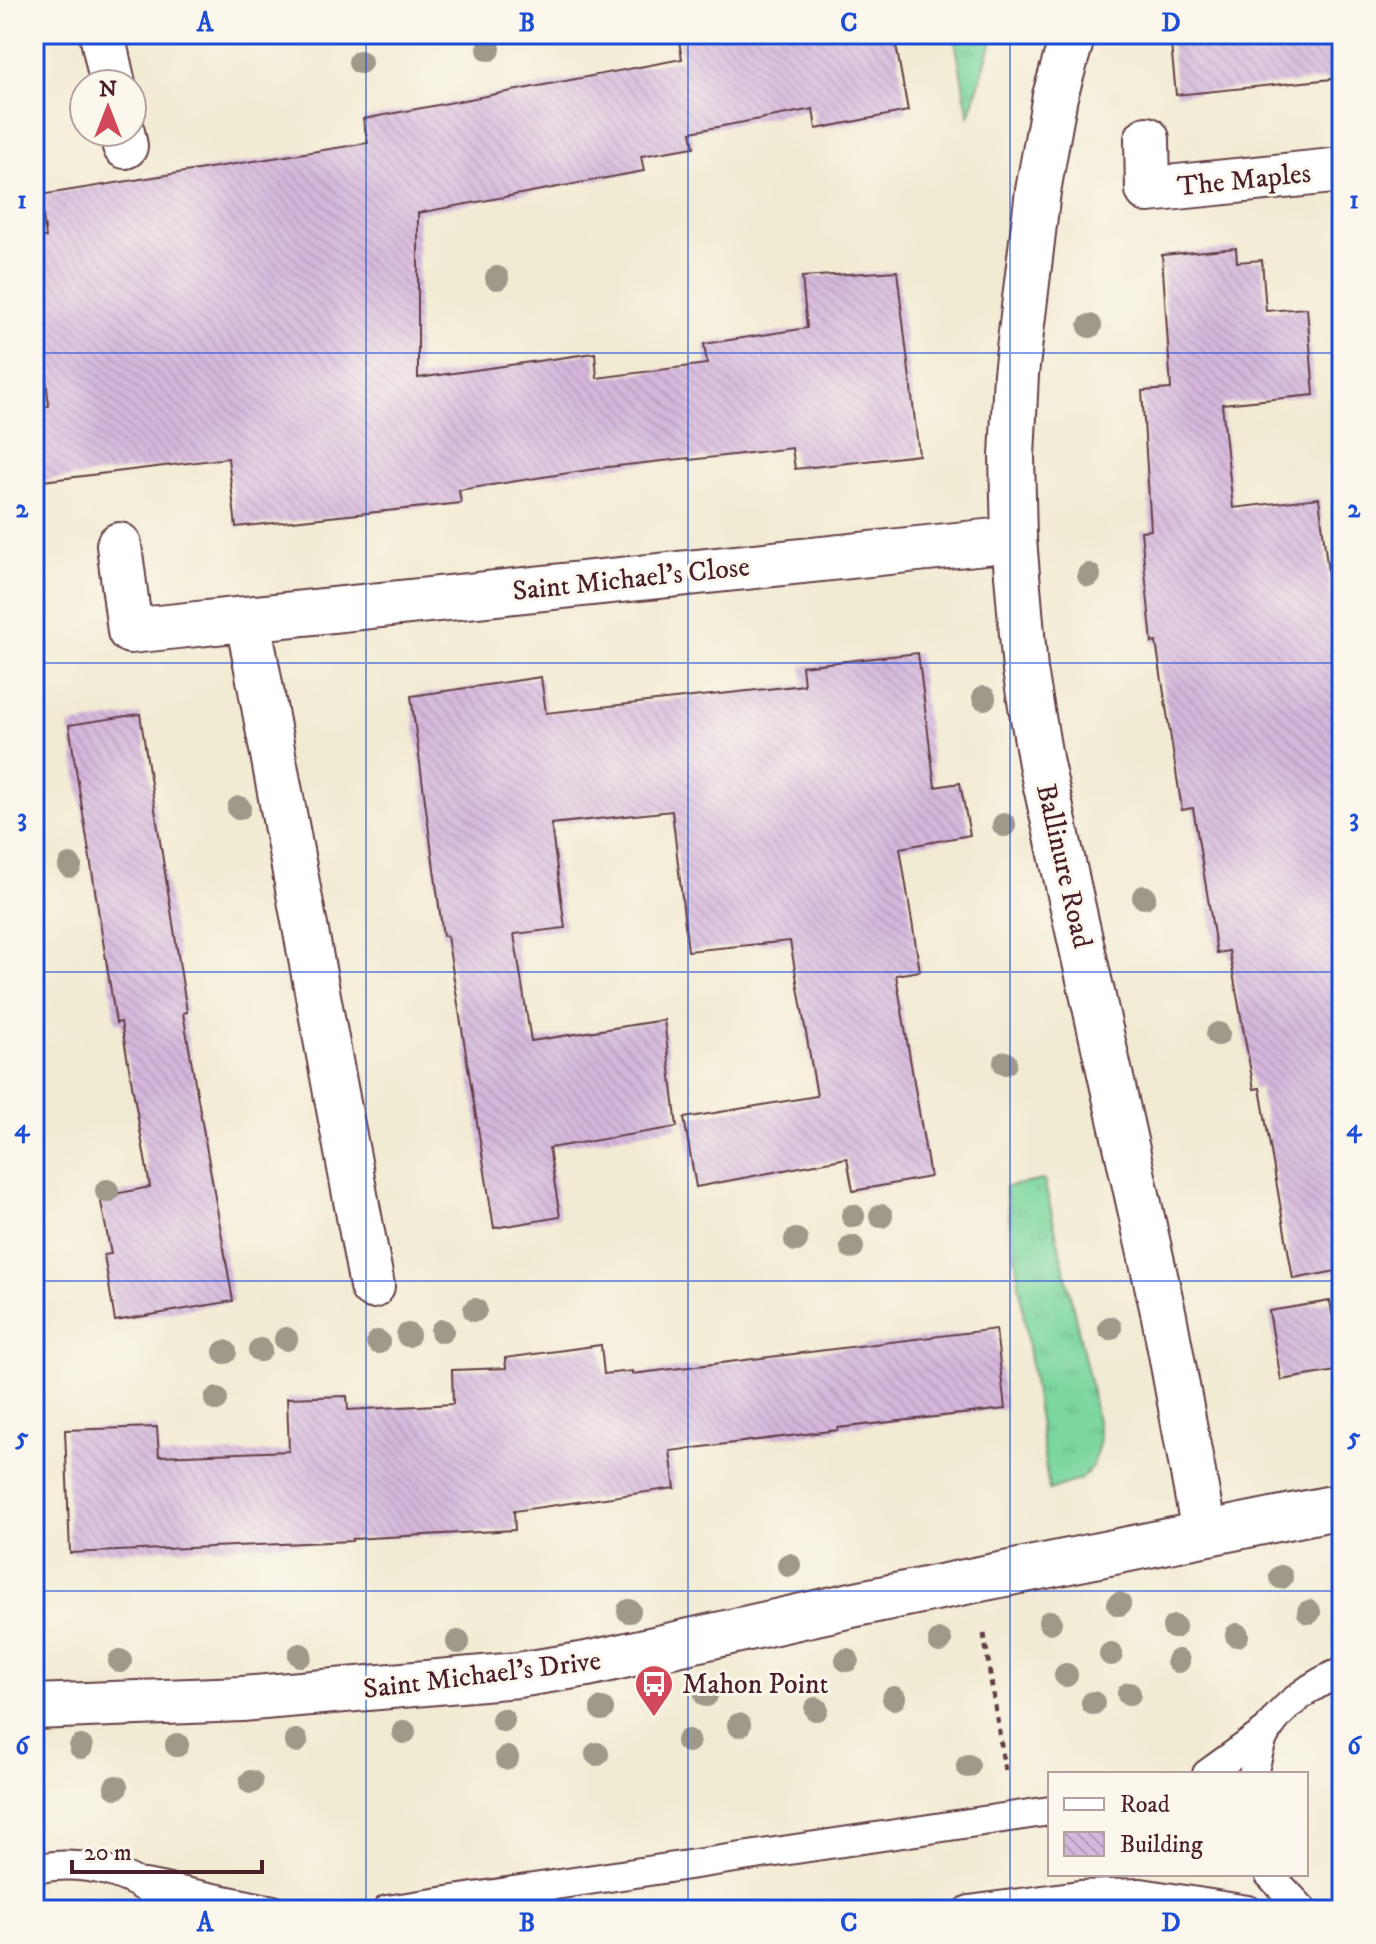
<svg xmlns="http://www.w3.org/2000/svg" width="1376" height="1944" font-family="'IM FELL DW Pica',serif">
  <defs>
    <pattern id="grass-tufts" width="24" height="20" patternUnits="userSpaceOnUse" patternTransform="scale(2)"><rect width="24" height="20" fill="#7cd79d"/><path d="M3 7l-1-3M5 7V3M7 7l1-3M15 17l-1-3M17 17v-4M19 17l1-3" fill="none" stroke="#6db887"/></pattern>
    <pattern id="building-back-hatch" width="6" height="6" patternUnits="userSpaceOnUse" patternTransform="scale(2)"><rect width="6" height="6" fill="#d4b7dc"/><path d="M-1 5l2 2M0 0l6 6M5-1l2 2" fill="none" stroke="#b89dbd"/></pattern>
  </defs>
  <rect width="100%" height="100%" fill="#fbf7ec"/>
  <filter id="ink" filterUnits="userSpaceOnUse"><feTurbulence type="fractalNoise" baseFrequency=".0125" numOctaves="2"/><feDisplacementMap in="SourceGraphic" scale="16" xChannelSelector="R" yChannelSelector="G"/><feConvolveMatrix kernelMatrix="1 2 1 2 8 2 1 2 1" color-interpolation-filters="sRGB"/></filter>
  <filter id="wash" filterUnits="userSpaceOnUse"><feTurbulence type="fractalNoise" baseFrequency=".006" numOctaves="4" result="noise"/><feDisplacementMap in="SourceGraphic" scale="32" xChannelSelector="R" yChannelSelector="G"/><feGaussianBlur stdDeviation="1.8" result="paint"/><feColorMatrix in="noise" values="0 0 0 0 0 0 0 0 0 0 0 0 0 0 0 0 0 1.4 0 .05"/><feComposite in="paint" operator="in"/></filter>
  <g filter="url(#wash)">
    <rect width="100%" height="100%" fill="#f2ebd3"/>
    <g fill="url(#grass-tufts)" stroke="#637b64" stroke-width="2">
      <polygon points="954,34 994,34 969,117"/>
      <polygon points="34,575 48,689 34,691"/>
      <polygon points="1044,1180 1090,1382 1100,1440 1092,1467 1081,1479 1049,1490 1005,1187"/>
    </g>
    <g id="blocks">
      <g fill="url(#building-back-hatch)">
        <polygon points="714,34 894,34 908,111 816,129 813,109 691,132 694,147 641,156 644,171 418,213 418,378 595,353 597,378 707,364 704,344 807,328 802,277 897,271 919,455 795,469 792,448 690,460 689,458 608,467 459,490 461,503 236,527 228,458 34,482 34,408 49,406 34,272 34,238 46,237 40,195 368,143 363,119 682,59 679,41"/>
        <polygon points="1170,34 1342,34 1342,78 1176,95"/>
        <polygon points="1236,248 1237,262 1262,260 1266,311 1307,308 1314,395 1222,404 1233,508 1319,498 1332,606 1330,606 1336,662 1331,662 1342,729 1342,1212 1334,1213 1342,1270 1293,1279 1260,1088 1254,1089 1229,951 1217,953 1193,808 1182,810 1156,642 1152,643 1141,531 1151,530 1142,391 1171,389 1162,255"/>
        <polygon points="918,653 935,787 960,783 970,835 900,848 920,971 896,975 930,1177 853,1191 847,1158 696,1187 684,1118 817,1096 790,941 688,951 672,811 551,824 565,928 514,934 531,1041 664,1020 677,1127 549,1148 560,1217 494,1228 447,936 443,936 411,696 541,677 546,713 804,685 802,666"/>
        <polygon points="140,714 187,1012 183,1013 233,1301 115,1321 104,1255 111,1254 100,1197 150,1187 121,1022 116,1023 69,725"/>
        <polygon points="1330,1301 1342,1370 1281,1380 1269,1311"/>
        <polygon points="996,1329 1005,1409 838,1428 838,1430 670,1451 675,1488 514,1511 515,1530 352,1539 352,1541 70,1553 65,1430 157,1427 159,1456 289,1451 287,1398 347,1396 348,1410 453,1404 452,1370 506,1368 505,1358 601,1345 604,1374 632,1371 632,1374"/>
      </g>
    </g>
  </g>
  <g filter="url(#ink)">
    <use href="#blocks" fill-opacity="0" stroke="#633e44" stroke-width="2"/>
    <g fill="none" stroke-linecap="round" stroke-linejoin="round">
      <g stroke="#633e44" stroke-width="32">
        <g id="service">
          <polyline points="1207,1774 1265,1732"/>
          <path d="M 1253,1774 C 1257,1761 1259,1742 1267,1731 C 1283,1705 1314,1683 1342,1672"/>
          <path d="M 34,1869 C 81,1859 138,1871 170,1910"/>
          <polyline points="1269,1874 1303,1910"/>
          <polyline points="145,1884 273,1910"/>
          <polyline points="387,1910 1050,1811"/>
          <polyline points="969,1910 1079,1895 1141,1893 1248,1910"/>
        </g>
      </g>
      <g stroke="#633e44" stroke-width="48">
        <g id="minor">
          <polyline points="102,34 113,84"/>
          <polyline points="1073,34 1055,96 1038,191 1016,374 1012,456 1014,539 1025,670 1041,764 1164,1316 1204,1532"/>
          <polyline points="122,132 125,146"/>
          <polyline points="1147,139 1148,190 1342,170"/>
          <polyline points="119,545 130,631 1014,539"/>
          <polyline points="248,620 372,1286"/>
          <polyline points="34,1707 242,1699 518,1675 587,1664 856,1604 1342,1506"/>
        </g>
      </g>
      <polyline stroke="#633e44" stroke-width="5" stroke-dasharray="6 6" stroke-linecap="butt" points="984,1634 1005,1771"/>
      <use href="#service" stroke="#fff" stroke-width="28"/>
      <use href="#minor" stroke="#fff" stroke-width="44"/>
    </g>
    <g fill="#9e9989">
      <circle cx="489" cy="49" r="12"/>
      <circle cx="360" cy="62" r="12"/>
      <circle cx="497" cy="278" r="12"/>
      <circle cx="1090" cy="326" r="12"/>
      <circle cx="1089" cy="575" r="12"/>
      <circle cx="984" cy="698" r="12"/>
      <circle cx="239" cy="808" r="12"/>
      <circle cx="1004" cy="825" r="12"/>
      <circle cx="70" cy="866" r="12"/>
      <circle cx="1144" cy="897" r="12"/>
      <circle cx="1218" cy="1034" r="12"/>
      <circle cx="1005" cy="1063" r="12"/>
      <circle cx="107" cy="1191" r="12"/>
      <circle cx="853" cy="1216" r="12"/>
      <circle cx="881" cy="1216" r="12"/>
      <circle cx="796" cy="1240" r="12"/>
      <circle cx="852" cy="1247" r="12"/>
      <circle cx="475" cy="1310" r="12"/>
      <circle cx="1110" cy="1328" r="12"/>
      <circle cx="442" cy="1331" r="12"/>
      <circle cx="408" cy="1335" r="12"/>
      <circle cx="286" cy="1339" r="12"/>
      <circle cx="378" cy="1342" r="12"/>
      <circle cx="260" cy="1350" r="12"/>
      <circle cx="225" cy="1352" r="12"/>
      <circle cx="216" cy="1399" r="12"/>
      <circle cx="789" cy="1565" r="12"/>
      <circle cx="1281" cy="1577" r="12"/>
      <circle cx="1119" cy="1604" r="12"/>
      <circle cx="629" cy="1611" r="12"/>
      <circle cx="1309" cy="1612" r="12"/>
      <circle cx="1050" cy="1622" r="12"/>
      <circle cx="1174" cy="1627" r="12"/>
      <circle cx="1237" cy="1635" r="12"/>
      <circle cx="940" cy="1641" r="12"/>
      <circle cx="458" cy="1642" r="12"/>
      <circle cx="1111" cy="1654" r="12"/>
      <circle cx="300" cy="1655" r="12"/>
      <circle cx="847" cy="1660" r="12"/>
      <circle cx="120" cy="1661" r="12"/>
      <circle cx="1178" cy="1661" r="12"/>
      <circle cx="1066" cy="1675" r="12"/>
      <circle cx="1129" cy="1694" r="12"/>
      <circle cx="706" cy="1695" r="12"/>
      <circle cx="894" cy="1698" r="12"/>
      <circle cx="1093" cy="1703" r="12"/>
      <circle cx="602" cy="1709" r="12"/>
      <circle cx="816" cy="1709" r="12"/>
      <circle cx="503" cy="1720" r="12"/>
      <circle cx="739" cy="1725" r="12"/>
      <circle cx="404" cy="1732" r="12"/>
      <circle cx="296" cy="1741" r="12"/>
      <circle cx="688" cy="1741" r="12"/>
      <circle cx="177" cy="1745" r="12"/>
      <circle cx="81" cy="1747" r="12"/>
      <circle cx="597" cy="1754" r="12"/>
      <circle cx="507" cy="1758" r="12"/>
      <circle cx="968" cy="1766" r="12"/>
      <circle cx="251" cy="1782" r="12"/>
      <circle cx="116" cy="1787" r="12"/>
    </g>
  </g>
  <path fill="none" stroke="#1d4ed8" stroke-width="2" stroke-opacity="0.55" d="M 366,34 L 366,1910M 688,34 L 688,1910M 1010,34 L 1010,1910M 34,353 L 1342,353M 34,663 L 1342,663M 34,972 L 1342,972M 34,1281 L 1342,1281M 34,1591 L 1342,1591"/>
  <defs>
    <g id="bus-pin" transform="scale(2)"><path d="M0 17L-7.5 6A9.5 9.5 0 1 1 7.5 6Z" fill="#d1495b" stroke="#fbf7ec"/><path d="M-5-6H5V4H4V6H2V4H-2V6H-4V4H-5ZM-3.5-4V0h7V-4ZM-3.5 1.2v1.5H-2V1.2ZM2 1.2v1.5H3.5V1.2Z" fill="#fff"/></g>
  </defs>
  <g fill-rule="evenodd">
    <use href="#bus-pin" x="654" y="1684"/>
  </g>
  <g text-anchor="middle" dominant-baseline="central" stroke-width="6" stroke-linejoin="round" paint-order="stroke">
    <g font-size="28" fill="#4a1f2b" stroke="#fbf7ec">
      <text transform="translate(1244 180) rotate(-6)">The Maples</text>
      <text transform="translate(631 579) rotate(-6)">Saint Michael's Close</text>
      <text transform="translate(1064 866) rotate(77)">Ballinure Road</text>
      <text transform="translate(482 1675) rotate(-7)">Saint Michael's Drive</text>
    </g>
    <g font-size="28" fill="#4a1f2b" stroke="#fbf7ec" text-anchor="start">
      <text x="682" y="1684">Mahon Point</text>
    </g>
  </g>
  <rect width="1376" height="1944" fill="none" stroke="#fbf7ec" stroke-width="88"/>
  <rect x="1048" y="1772" width="260" height="104" fill="#fbf7ec" stroke="#b4a19f" stroke-width="2"/>
  <rect x="1064" y="1798" width="40" height="12" fill="#ffffff" stroke="#b4a19f" stroke-width="2"/>
  <text x="1120" y="1812" font-size="24" fill="#4a1f2b">Road</text>
  <rect x="1064" y="1832" width="40" height="24" fill="url(#building-back-hatch)" stroke="#b4a19f" stroke-width="2"/>
  <text x="1120" y="1852" font-size="24" fill="#4a1f2b">Building</text>
  <g transform="translate(108 108)"><circle r="38" fill="#fbf7ec" stroke="#b4a19f" stroke-width="2"/>
  <path d="M0-6L14 30L0 20L-14 30Z" fill="#d1495b"/>
  <text y="-12" font-size="22" font-weight="bold" text-anchor="middle" fill="#4a1f2b">N</text>
  </g>
  <path d="M72 1860v12h190v-12" fill="none" stroke="#4a1f2b" stroke-width="4"/>
  <text x="84" y="1860" font-size="24" fill="#4a1f2b" stroke="#fbf7ec" stroke-width="6" paint-order="stroke">20 m</text>
  <rect x="44" y="44" width="1288" height="1856" fill="none" stroke="#1d4ed8" stroke-width="3"/>
  <g font-size="26" text-anchor="middle" font-weight="bold" fill="#1d4ed8">
    <text x="205" y="31">A</text>
    <text x="527" y="31">B</text>
    <text x="849" y="31">C</text>
    <text x="1171" y="31">D</text>
    <text x="22" y="208">1</text>
    <text x="1354" y="208">1</text>
    <text x="22" y="517">2</text>
    <text x="1354" y="517">2</text>
    <text x="22" y="826">3</text>
    <text x="1354" y="826">3</text>
    <text x="22" y="1136">4</text>
    <text x="1354" y="1136">4</text>
    <text x="22" y="1445">5</text>
    <text x="1354" y="1445">5</text>
    <text x="22" y="1754">6</text>
    <text x="1354" y="1754">6</text>
    <text x="205" y="1931">A</text>
    <text x="527" y="1931">B</text>
    <text x="849" y="1931">C</text>
    <text x="1171" y="1931">D</text>
  </g>
</svg>
